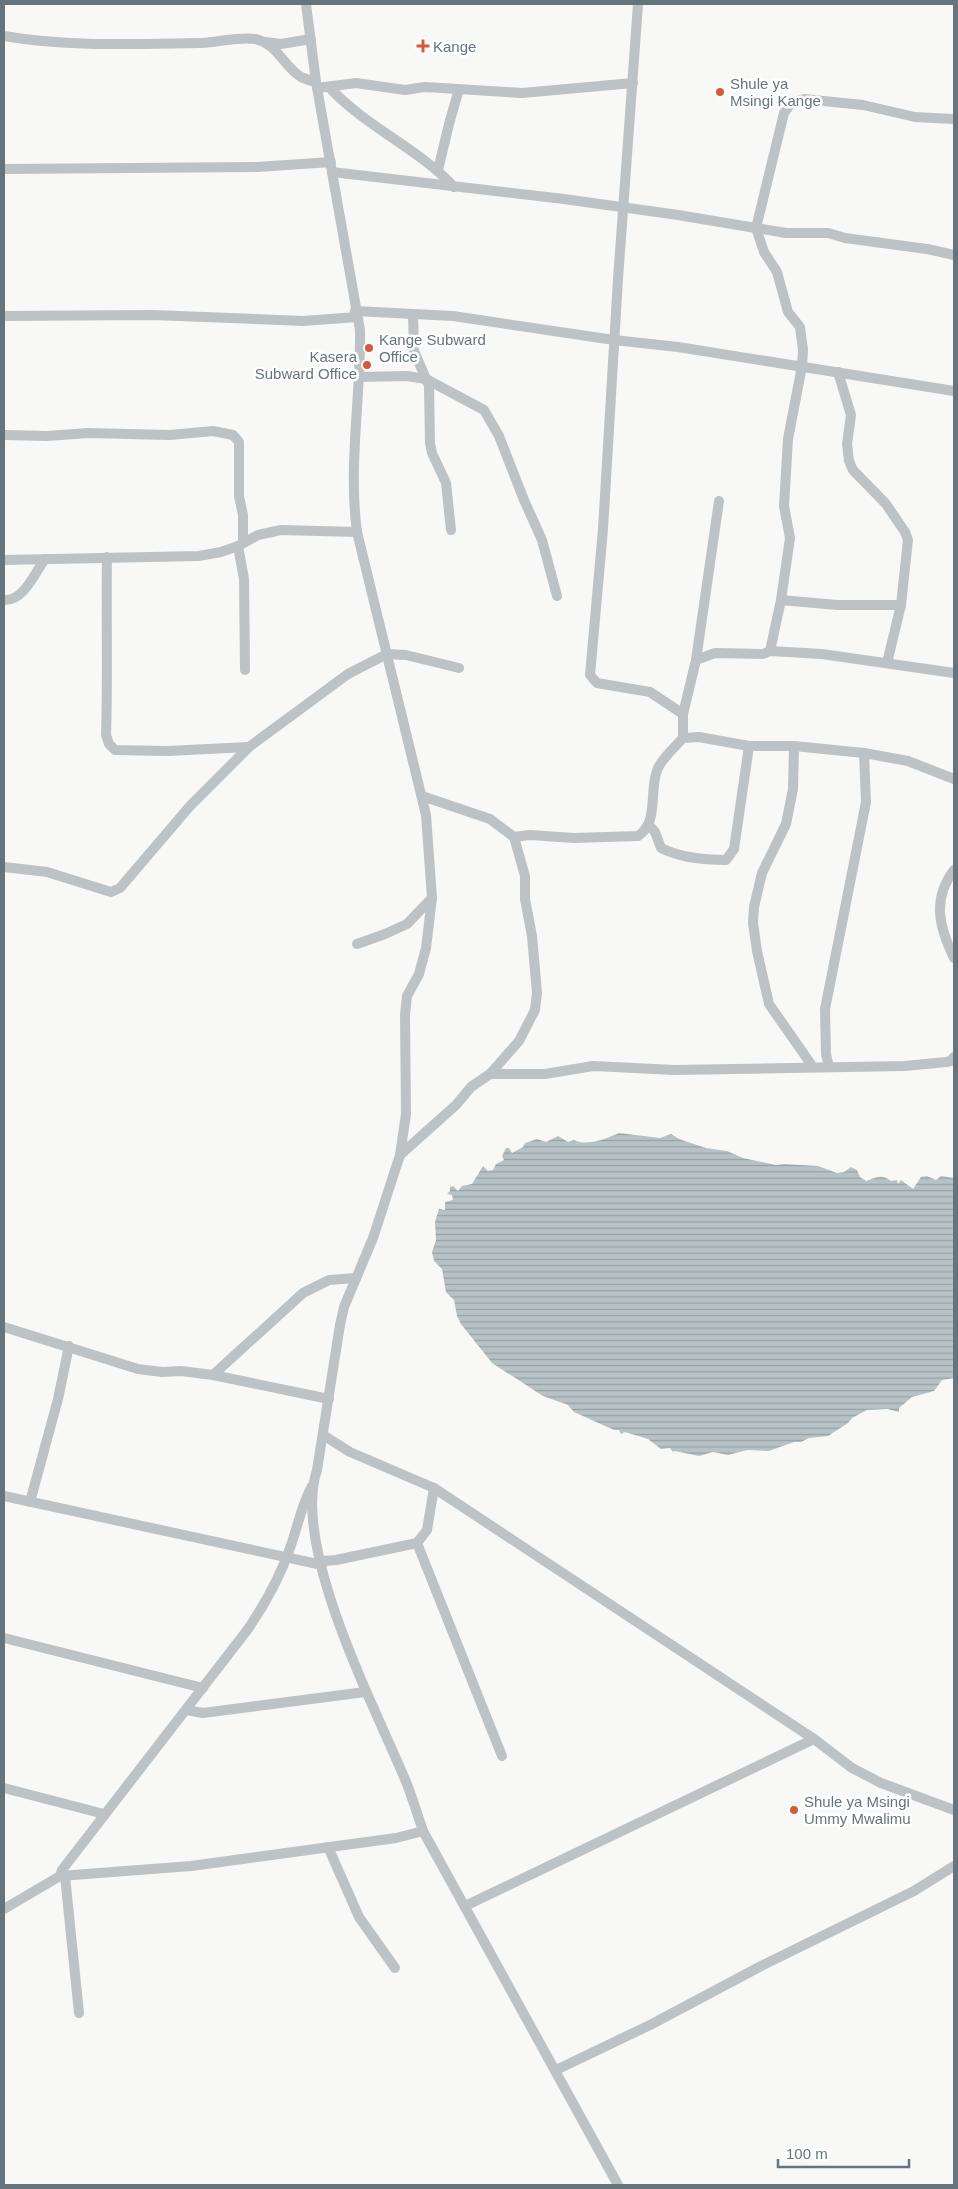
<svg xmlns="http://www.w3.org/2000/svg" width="958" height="2189" font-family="Arial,sans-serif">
  <defs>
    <pattern id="water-rules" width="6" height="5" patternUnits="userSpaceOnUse" patternTransform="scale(1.25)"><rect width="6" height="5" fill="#b6c2c5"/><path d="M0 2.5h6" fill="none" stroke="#98a2a5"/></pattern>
  </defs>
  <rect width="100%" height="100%" fill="#f8f8f6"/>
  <path fill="url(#water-rules)" d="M 619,1133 L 660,1138 L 671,1134 L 679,1139 L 706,1148 L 727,1151 L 743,1158 L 776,1165 L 784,1164 L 818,1166 L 837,1173 L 844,1172 L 851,1167 L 857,1170 L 860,1177 L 866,1181 C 874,1178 882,1173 891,1181 L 897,1180 L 898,1184 L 901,1180 L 913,1189 L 921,1177 L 927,1176 L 936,1180 L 941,1176 L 954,1178 L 954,1378 L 942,1380 L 934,1391 L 912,1397 L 899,1408 L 899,1412 L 887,1409 L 867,1410 L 852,1418 L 848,1423 L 828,1436 L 809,1438 L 801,1442 L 794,1442 L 769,1451 L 747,1450 L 728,1455 L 713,1452 L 699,1456 L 675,1451 L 673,1452 L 670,1448 L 661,1449 L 648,1439 L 625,1432 L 621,1434 L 619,1430 L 614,1430 L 574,1412 L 568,1405 L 543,1396 L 492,1363 L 461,1324 L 457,1316 L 454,1300 L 446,1292 L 442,1269 L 434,1261 L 432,1252 L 436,1240 L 435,1222 L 439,1209 L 445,1210 L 445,1202 L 453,1200 L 452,1195 L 447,1194 L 450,1191 L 450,1187 L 453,1186 L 458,1191 L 462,1186 L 472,1184 L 483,1166 L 488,1171 L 493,1170 L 496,1164 L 504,1160 L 502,1156 L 506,1148 L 509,1148 L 512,1153 L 523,1147 L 525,1143 L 537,1139 L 546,1142 L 558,1136 L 568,1142 L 574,1140 C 588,1147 607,1138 619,1133 Z"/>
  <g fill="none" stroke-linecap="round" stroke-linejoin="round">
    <g stroke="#bdc2c5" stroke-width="10">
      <path d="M 306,4 L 316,82 L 360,330 C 361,398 348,465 357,532 L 426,815 L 432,898 L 426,948 L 419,974 L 407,996 L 405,1015 L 406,1114 L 400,1155 L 373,1238 L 344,1307 L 340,1325 L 317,1470 C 291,1548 376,1709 407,1784 C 413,1800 418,1816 423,1831 L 618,2185"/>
      <polyline points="638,4 618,279 603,529 590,675 597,683 650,692 683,714"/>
      <path d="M 4,36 C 68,47 133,44 198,43 C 215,43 240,36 255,39 C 277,43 284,67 301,77 C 306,79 311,81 316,82"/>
      <polyline points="265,42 281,44 311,39"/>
      <polyline points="317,88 356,83 405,90 425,87 522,93 633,83"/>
      <path d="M 330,88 C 366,127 418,148 454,187"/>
      <polyline points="4,169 257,167 331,162"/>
      <polyline points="438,170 449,124 459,89"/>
      <polyline points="332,172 564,199 678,215 786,233 828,233 845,238 927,249 954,255"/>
      <polyline points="355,311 453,316 614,340 678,347 954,391"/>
      <polyline points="413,314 414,351 429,386 430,443 432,453 446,483 451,530"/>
      <polyline points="4,316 153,315 303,321 357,317"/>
      <polyline points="838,372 851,415 847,444 849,461 853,470 886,504 905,532 908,540 901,605 887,663"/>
      <polyline points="359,377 407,376 426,379 484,410 499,436 524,500 542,540 557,596"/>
      <polyline points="4,435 47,436 88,433 170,435 213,431 233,435 239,442 239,496 243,515 243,543"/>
      <polyline points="238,546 244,579 245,670"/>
      <path d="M 107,557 C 106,616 108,675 106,735 L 109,744 L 115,750 L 167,751 L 249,747"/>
      <polyline points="4,560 199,556 221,552 238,546 258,535 281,530 357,532"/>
      <path d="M 4,600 C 24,601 34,574 45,559"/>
      <polyline points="781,600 837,605 901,605"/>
      <polyline points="770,651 781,600 790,538 784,506 788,439 802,366 803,350 800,327 788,312 777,272 764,252 756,228 784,113 792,102 804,99 863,105 915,117 954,119"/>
      <polyline points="696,660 715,653 763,654 770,651 822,654 954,673"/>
      <polyline points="683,738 683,714 696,660 719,501"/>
      <polyline points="794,746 793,789 786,824 762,873 754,907 753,923 757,951 769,1004 813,1067"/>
      <path d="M 649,825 L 655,832 L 661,848 C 681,858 705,860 726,860 L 734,849 L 749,746"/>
      <path d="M 514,837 L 530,835 L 574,838 L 638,836 C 660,821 648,790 658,768 C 663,757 675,747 683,738 L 699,737 L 749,746 L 794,746 L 864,753 L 908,761 L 954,779"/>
      <polyline points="4,867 47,872 111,892 120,888 190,806 249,747 348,674 387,654 406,655 459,668"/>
      <path d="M 954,870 C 932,899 939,927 954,958"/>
      <polyline points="357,944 385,934 407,924 432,898"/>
      <polyline points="829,1067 826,1054 825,1009 866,802 864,753"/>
      <polyline points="490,1074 545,1074 593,1066 674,1070 905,1066 946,1062 951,1061 954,1057"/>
      <polyline points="400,1155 456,1105 471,1087 490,1074 519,1041 535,1010 537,993 532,936 525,899 525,876 514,837 490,819 422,796"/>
      <polyline points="4,1327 138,1369 162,1372 181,1371 213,1375 329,1399"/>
      <polyline points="213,1375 303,1293 329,1280 356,1278"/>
      <polyline points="323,1435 350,1452 434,1488 814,1739 852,1768 881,1783 954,1810"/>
      <polyline points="4,1496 322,1565 322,1561 336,1560 417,1543 427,1530 434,1488"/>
      <polyline points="30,1502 58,1399 69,1346"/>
      <polyline points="417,1543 502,1756"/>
      <polyline points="4,1638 203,1688"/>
      <polyline points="186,1710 203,1713 365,1692"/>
      <polyline points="4,1788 104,1814"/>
      <polyline points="328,1847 359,1917 395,1968"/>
      <polyline points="60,1876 191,1866 396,1838 423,1831"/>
      <polyline points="65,1876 79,2013"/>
      <polyline points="465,1906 814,1739"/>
      <path d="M 4,1909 L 60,1876 L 62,1870 L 248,1629 C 265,1604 280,1577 290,1548 C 298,1526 301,1506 312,1486"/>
      <polyline points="556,2070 652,2024 763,1965 914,1891 954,1866"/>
    </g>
  </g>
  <g fill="#d05c3d" stroke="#fff" stroke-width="2">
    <path d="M420.5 38.5h5v5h5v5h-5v5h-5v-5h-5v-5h5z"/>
    <circle cx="720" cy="92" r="5"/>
    <circle cx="369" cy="348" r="5"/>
    <circle cx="367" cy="365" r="5"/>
    <circle cx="794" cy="1810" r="5"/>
  </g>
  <g text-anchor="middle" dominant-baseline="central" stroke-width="5" stroke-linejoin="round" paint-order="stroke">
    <g font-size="15" fill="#66747d" stroke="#fff" text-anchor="start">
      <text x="433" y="46">Kange</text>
      <text x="730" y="83">Shule ya<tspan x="730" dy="17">Msingi Kange</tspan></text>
      <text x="379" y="339">Kange Subward<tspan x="379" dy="17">Office</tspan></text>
      <text x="357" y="356" text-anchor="end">Kasera<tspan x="357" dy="17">Subward Office</tspan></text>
      <text x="804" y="1801">Shule ya Msingi<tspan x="804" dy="17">Ummy Mwalimu</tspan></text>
    </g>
  </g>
  <rect width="958" height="2189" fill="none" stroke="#66747d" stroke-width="10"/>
  <path d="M778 2159v8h131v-8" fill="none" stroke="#66747d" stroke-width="2.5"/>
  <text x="786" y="2159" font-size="15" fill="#66747d" stroke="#ffffff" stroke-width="4" paint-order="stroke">100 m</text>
</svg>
